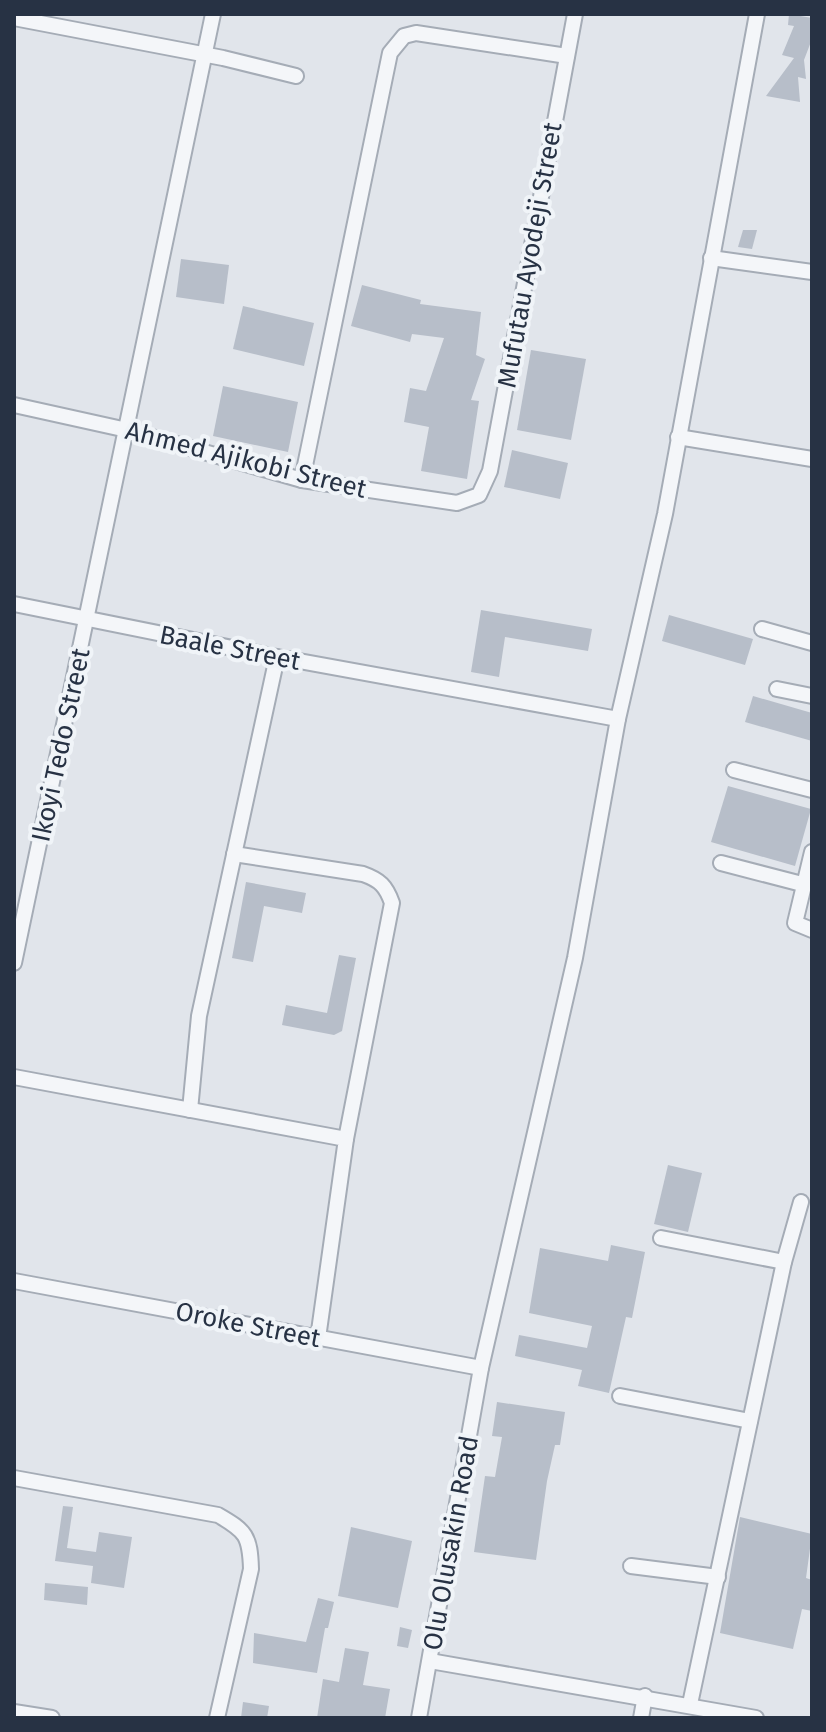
<svg xmlns="http://www.w3.org/2000/svg" width="826" height="1732" font-family="'Fira Sans',sans-serif">
  <rect width="100%" height="100%" fill="#e1e5eb"/>
  <g fill="#b7bec9">
    <polygon points="789,14 812,18 812,39 804,60 806,79 798,77 800,102 766,96 794,58 782,55 794,26 788,25"/>
    <polygon points="743,230 757,230 752,249 738,247"/>
    <polygon points="181,259 229,265 224,304 176,297"/>
    <polygon points="362,285 421,300 420,304 481,312 476,355 485,359 471,400 479,401 467,479 421,471 429,427 404,422 410,388 426,391 444,338 412,334 410,342 351,326"/>
    <polygon points="243,306 314,323 304,366 233,349"/>
    <polygon points="531,350 586,359 571,440 517,430"/>
    <polygon points="223,386 298,402 288,452 213,436"/>
    <polygon points="512,450 568,463 560,499 504,487"/>
    <polygon points="481,610 592,629 588,651 505,637 499,677 471,672"/>
    <polygon points="669,615 753,639 745,665 662,641"/>
    <polygon points="753,696 812,713 812,741 745,722"/>
    <polygon points="728,786 811,809 795,866 711,842"/>
    <polygon points="246,882 306,893 302,913 264,906 253,962 232,958"/>
    <polygon points="339,955 356,958 342,1031 334,1035 282,1025 286,1005 327,1013"/>
    <polygon points="668,1165 702,1173 688,1232 654,1224"/>
    <polygon points="611,1245 645,1252 632,1318 626,1317 609,1393 578,1386 582,1370 515,1356 519,1335 587,1348 592,1326 529,1313 540,1248 608,1261"/>
    <polygon points="497,1402 565,1412 560,1445 555,1445 547,1481 536,1560 474,1552 485,1476 495,1477 502,1437 492,1436"/>
    <polygon points="63,1506 73,1507 67,1548 96,1552 99,1532 132,1537 124,1588 91,1583 93,1566 55,1561"/>
    <polygon points="740,1517 812,1534 806,1578 812,1580 812,1611 802,1609 793,1649 720,1633"/>
    <polygon points="351,1527 412,1541 398,1608 338,1596"/>
    <polygon points="45,1583 88,1587 87,1605 44,1600"/>
    <polygon points="318,1598 334,1602 328,1628 325,1628 317,1673 253,1663 254,1633 306,1642"/>
    <polygon points="400,1627 412,1630 408,1648 397,1646"/>
    <polygon points="345,1648 369,1652 363,1685 390,1689 385,1718 317,1718 323,1679 339,1682"/>
    <polygon points="243,1702 269,1706 267,1718 241,1718"/>
  </g>
  <g fill="none" stroke-linecap="round" stroke-linejoin="round">
    <g stroke="#a5acb6" stroke-width="18">
      <g id="minor">
        <polyline points="14,18 223,58 296,76"/>
        <polyline points="711,258 812,272"/>
        <polyline points="14,405 127,430 302,480 457,503 479,495 490,471 575,14"/>
        <polyline points="678,437 812,459"/>
        <polyline points="302,480 390,53 404,36 416,33 567,56"/>
        <polyline points="14,604 277,657 618,719"/>
        <polyline points="762,629 812,643"/>
        <polyline points="777,689 812,696"/>
        <polyline points="734,770 812,790"/>
        <polyline points="812,852 795,923 812,930"/>
        <path d="M 234,854 L 363,874 C 380,880 386,886 392,903 L 346,1139"/>
        <polyline points="721,863 802,884"/>
        <polyline points="14,963 213,14"/>
        <polyline points="14,1077 346,1139 318,1338"/>
        <polyline points="190,1110 199,1016 277,657"/>
        <polyline points="661,1238 784,1262"/>
        <polyline points="14,1281 481,1368"/>
        <polyline points="620,1396 750,1421"/>
        <path d="M 14,1478 L 218,1515 C 246,1531 250,1536 251,1569 L 217,1718"/>
        <polyline points="631,1566 718,1577"/>
        <polyline points="430,1661 756,1718"/>
        <polyline points="690,1704 784,1262 801,1202"/>
        <polyline points="14,1712 52,1718"/>
        <polyline points="419,1718 481,1368 575,958 618,719 665,514 757,14"/>
        <polyline points="641,1718 645,1696"/>
      </g>
    </g>
    <use href="#minor" stroke="#f4f6f9" stroke-width="14"/>
  </g>
  <g text-anchor="middle" dominant-baseline="central" stroke-width="8" stroke-linejoin="round" paint-order="stroke">
    <g font-size="26" fill="#273244" stroke="#f0f4f8">
      <text transform="translate(530 255) rotate(-80)">Mufutau Ayodeji Street</text>
      <text transform="translate(246 460) rotate(14)">Ahmed Ajikobi Street</text>
      <text transform="translate(230 648) rotate(11)">Baale Street</text>
      <text transform="translate(61 745) rotate(-78)">Ikoyi Tedo Street</text>
      <text transform="translate(248 1325) rotate(11)">Oroke Street</text>
      <text transform="translate(451 1543) rotate(-80)">Olu Olusakin Road</text>
    </g>
  </g>
  <rect width="826" height="1732" fill="none" stroke="#273244" stroke-width="32"/>
</svg>
